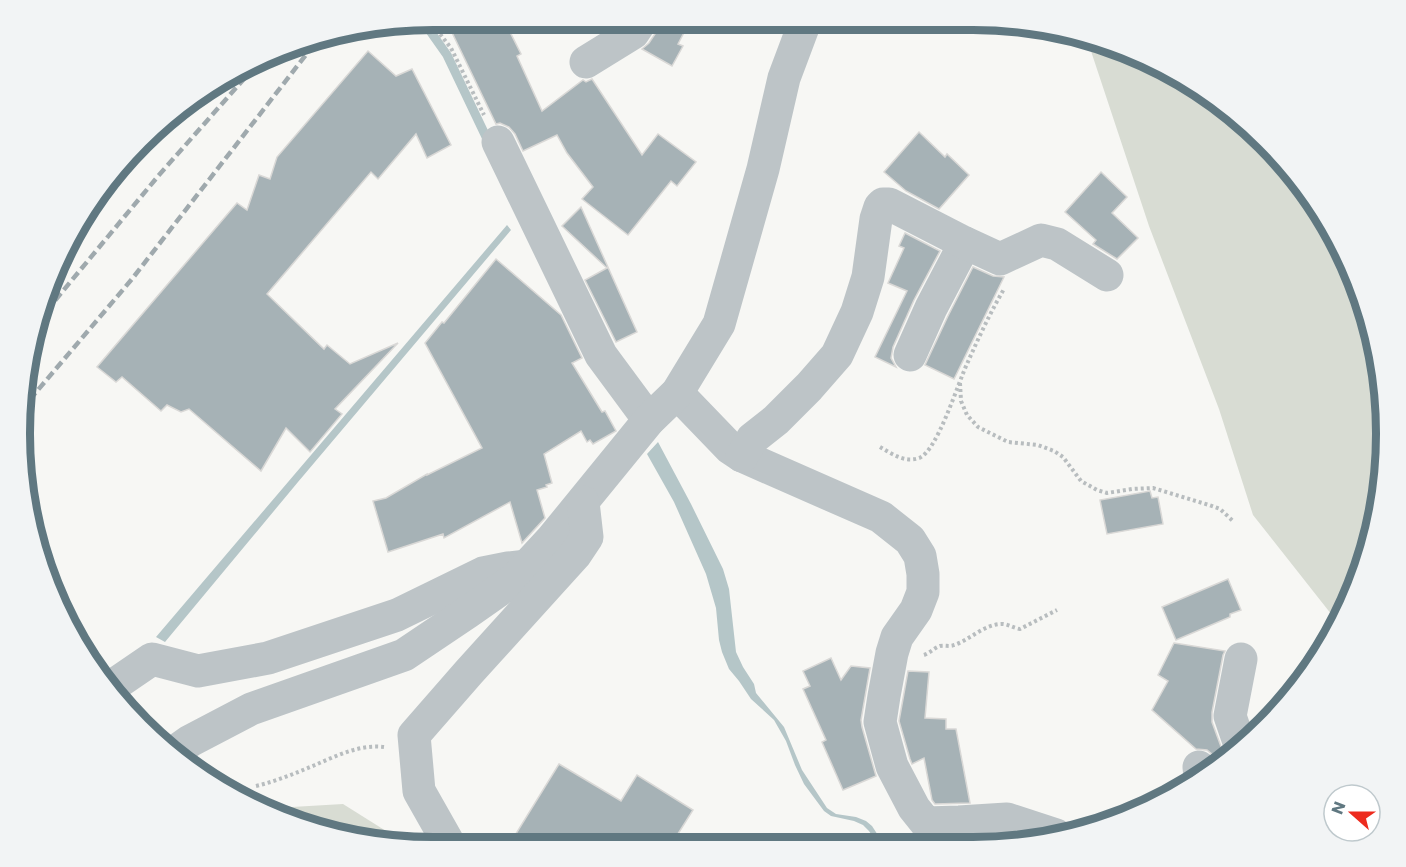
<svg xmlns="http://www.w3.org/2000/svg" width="1406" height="867" font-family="Poppins,sans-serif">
  <rect width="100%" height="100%" fill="#f7f7f4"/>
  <g fill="#d8dcd3">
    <polygon points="1087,39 1131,51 1225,105 1284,161 1331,227 1365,301 1383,380 1386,461 1372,541 1344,617 1339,624 1253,515 1219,409 1149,226"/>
    <polygon points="343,804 386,831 392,844 380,844 278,817 292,807"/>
  </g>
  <g fill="#b5c6c8">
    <polygon points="507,225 511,230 298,482 165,642 156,637"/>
    <polygon points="658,442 691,504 723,569 729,589 736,652 743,667 754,684 756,693 784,727 802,770 827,808 836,814 856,817 866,821 872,826 885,846 879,846 869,831 863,825 854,821 831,816 824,811 804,784 795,765 786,741 774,720 751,699 739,681 729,669 722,652 719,640 716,608 706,574 674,502 647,454"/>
  </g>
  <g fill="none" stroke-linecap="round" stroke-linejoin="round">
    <polyline stroke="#b5c6c8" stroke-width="9" points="423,21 447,55 489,143"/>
  </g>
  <g fill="#a6b2b6" stroke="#d9d8d6" stroke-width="1.5">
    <polygon points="446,20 504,20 521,54 517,56 542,111 583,80 586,82 592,79 642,155 658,134 696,162 677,186 671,181 628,235 582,199 593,187 567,153 557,135 523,151 515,134 509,127 500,123 496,124"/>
    <polygon points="660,21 690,21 678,44 683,46 672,66 642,49 649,43 657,31"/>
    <polygon points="368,51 396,76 412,69 451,145 427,158 416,134 378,179 371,172 267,294 324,349 327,345 350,364 398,343 335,409 342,414 310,452 286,428 261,471 189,409 181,412 167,405 161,411 122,377 116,382 97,367 237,203 247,210 259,175 270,179 277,157"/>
    <polygon points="919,132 945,157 947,154 969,175 939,209 906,191 884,172"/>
    <polygon points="1101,172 1127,197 1112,213 1138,238 1117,259 1093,244 1096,240 1065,212"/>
    <polygon points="581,207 637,332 616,342 585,280 607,268 562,226"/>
    <polygon points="905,233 940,251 914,300 893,347 891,358 896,367 875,357 907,291 888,283 904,248 899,246"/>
    <polygon points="496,259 561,315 582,358 572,363 602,412 605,411 616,431 593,444 590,440 587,442 581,431 544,454 552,483 546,485 547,487 537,490 545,518 522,543 510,502 444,538 443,534 388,552 373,501 386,498 427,474 427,475 482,448 425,343 442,322 444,323"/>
    <polygon points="973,267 993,276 1004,277 954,379 925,365 948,316"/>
    <polygon points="1150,491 1152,498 1158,497 1163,524 1107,534 1100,500"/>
    <polygon points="1228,579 1241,610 1230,614 1230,617 1176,640 1162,607"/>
    <polygon points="1174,643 1225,651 1223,655 1212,712 1212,722 1223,752 1216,760 1214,756 1207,750 1196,749 1152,710 1168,681 1158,675"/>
    <polygon points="831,658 841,680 851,666 870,668 861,720 862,727 876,776 843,790 822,742 826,740 803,689 810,686 803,671"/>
    <polygon points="908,671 929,672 925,718 946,719 946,729 956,729 970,803 935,804 932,800 924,758 912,764 910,759 899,721"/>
    <polygon points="559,764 621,801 637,775 693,810 671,845 509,845"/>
  </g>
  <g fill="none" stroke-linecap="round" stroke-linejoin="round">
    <g stroke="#b8bdbf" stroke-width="4" stroke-dasharray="3 3" stroke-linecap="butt">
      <polyline points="429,20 451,48 484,115"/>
      <polyline points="960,383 961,401 967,415 978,427 1008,442 1038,445 1054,451 1063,457 1081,481 1097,490 1107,493 1132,489 1153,488 1209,505 1220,509 1233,521"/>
      <path d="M 880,447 C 892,454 905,463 919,458 C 937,452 958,383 967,364 C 978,339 990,313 1004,289"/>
      <path d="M 924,655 C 930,653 934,648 940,646 C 945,645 950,647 954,645 C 970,640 984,624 1002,624 C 1008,624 1013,628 1020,629 L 1057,610"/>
      <path d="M 256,786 C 277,781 296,773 315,765 C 336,756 360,744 384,747"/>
    </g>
    <g stroke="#bdc4c7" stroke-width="33">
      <polyline points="586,62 633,33 641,21"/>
      <polyline points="498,142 601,355 649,420"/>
      <polyline points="910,355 931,308 965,243"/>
      <polyline points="677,393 730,448 742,456 881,517 910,540 920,556 923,574 923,592 916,610 897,637 892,653 884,696 880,722 892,766 914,808 926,823 959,822 1007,819 1056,835"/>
      <polyline points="742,456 752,439 776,420 809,387 837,355 857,312 868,277 876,219 880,207 883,204 889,204 961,241 1000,259 1041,240 1057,244 1107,275"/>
      <polyline points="111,687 152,659 198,671 268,658 397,615 483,573 508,568 527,566"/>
      <polyline points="1241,748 1230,716 1241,659"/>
      <polyline points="173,753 190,741 251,709 404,655 468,612 515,579 552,539 649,420 677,393 719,324 763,169 784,78 805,22"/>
      <polyline points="1199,767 1200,777"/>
      <polyline points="449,844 419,791 414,735 469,672 575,555 587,537 583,502"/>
    </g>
    <g stroke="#9fa9ad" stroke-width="4.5" stroke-dasharray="9 4.5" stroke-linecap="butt">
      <polyline points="38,321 159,175 258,63"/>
      <polyline points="21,410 132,279 319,38"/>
    </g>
  </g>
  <path d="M0 0H1406V867H0ZM433 30H973A403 403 0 0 1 1376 433V434A403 403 0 0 1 973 837H433A403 403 0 0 1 30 434V433A403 403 0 0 1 433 30Z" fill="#f2f4f5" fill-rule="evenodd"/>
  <path fill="none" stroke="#607881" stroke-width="8" d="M433 30H973A403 403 0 0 1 1376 433V434A403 403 0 0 1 973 837H433A403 403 0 0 1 30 434V433A403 403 0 0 1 433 30Z"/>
  <g transform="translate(1352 813) rotate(291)"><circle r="28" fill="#ffffff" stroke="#bfc9cd" stroke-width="1.5"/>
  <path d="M0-4.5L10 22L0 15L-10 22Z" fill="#ed2b1e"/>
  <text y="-9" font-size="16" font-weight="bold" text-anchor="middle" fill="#607881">N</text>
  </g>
</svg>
